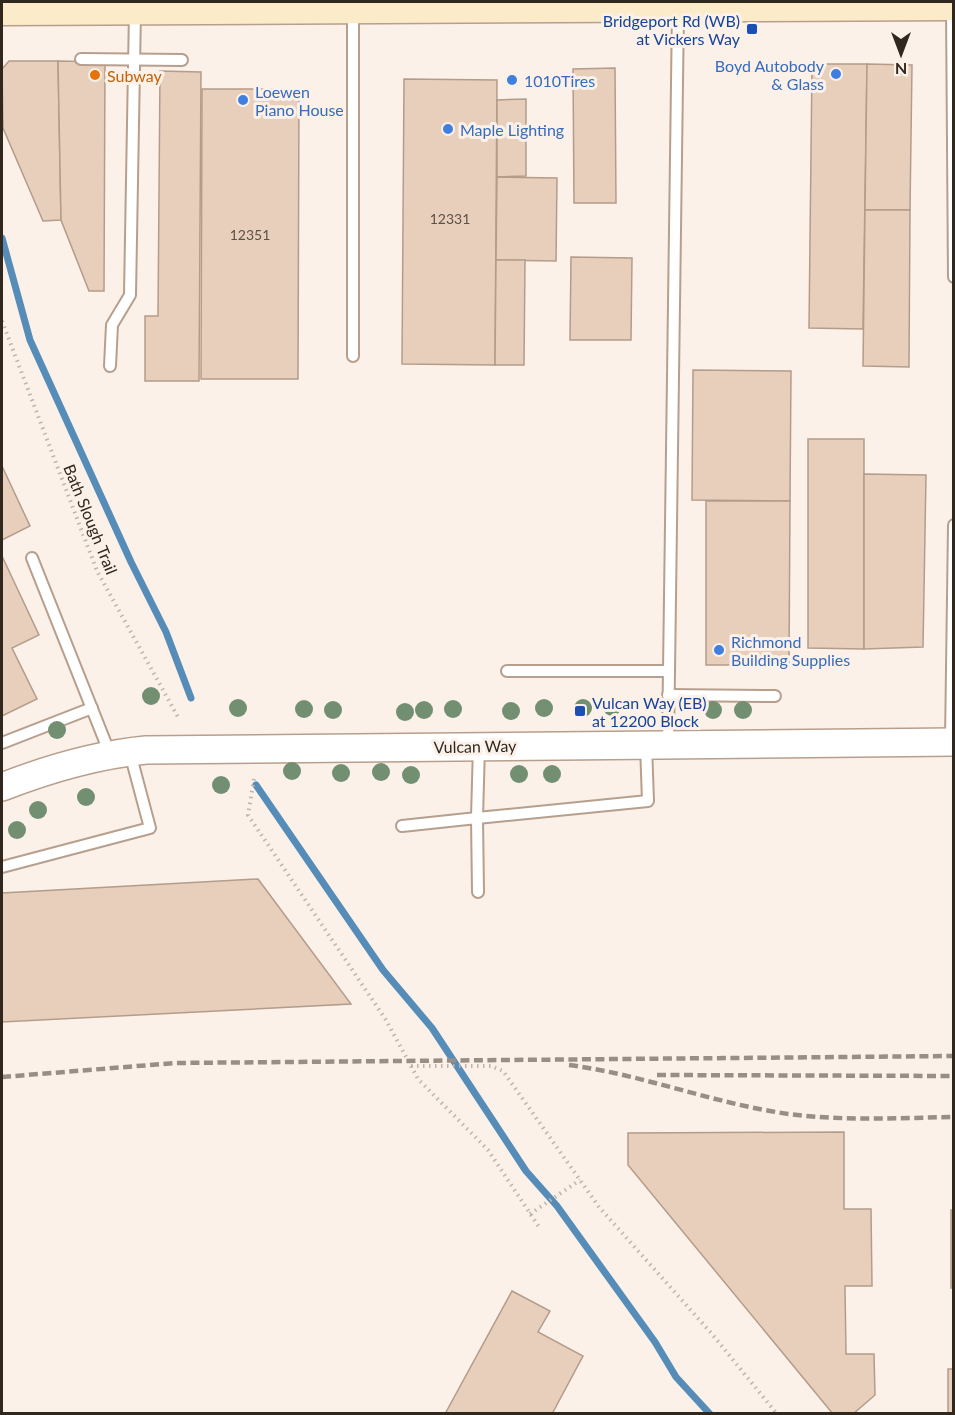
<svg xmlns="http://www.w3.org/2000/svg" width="955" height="1415" font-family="Lato,sans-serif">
  <rect width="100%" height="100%" fill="#fbf1e9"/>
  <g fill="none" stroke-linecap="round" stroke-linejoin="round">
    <g stroke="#568cb8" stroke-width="7">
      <polyline points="2,238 30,340 131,562 166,632 191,698"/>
      <polyline points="256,785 383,970 432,1028 526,1171 557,1206 655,1342 676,1377 710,1414"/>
    </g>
  </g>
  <g fill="#e7cfbb" stroke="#b49c8a" stroke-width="1.5">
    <polygon points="9,61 58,61 61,220 43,221 3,128 2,69"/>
    <polygon points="58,61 105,62 104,291 89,291 61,220"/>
    <polygon points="812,64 867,64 863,329 809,328"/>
    <polygon points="867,64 912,65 910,210 865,210"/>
    <polygon points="615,68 616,203 574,203 573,69"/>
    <polygon points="160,71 201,72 199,381 145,381 145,316 158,316"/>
    <polygon points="404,79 497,80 495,365 402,364"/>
    <polygon points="202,89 299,89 298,379 201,379"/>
    <polygon points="526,99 526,176 497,177 497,100"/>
    <polygon points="497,177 557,178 556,261 496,260"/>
    <polygon points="865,210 910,210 909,367 863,366"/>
    <polygon points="571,257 632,258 631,340 570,340"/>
    <polygon points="496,260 525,260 524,365 495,365"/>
    <polygon points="693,370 791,371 790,501 692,500"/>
    <polygon points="808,439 864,439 864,649 808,648"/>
    <polygon points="2,466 30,526 2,540"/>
    <polygon points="864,474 926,475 923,647 864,649"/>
    <polygon points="706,501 790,501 789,665 706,665"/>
    <polygon points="2,556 39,635 12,648 37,699 2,716"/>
    <polygon points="258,879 351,1004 2,1022 2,893"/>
    <polygon points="844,1132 844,1209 871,1209 872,1286 845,1286 846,1354 874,1354 875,1395 853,1414 833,1414 628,1165 628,1133"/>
    <rect x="951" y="1210" width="3" height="78"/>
    <polygon points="512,1291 550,1311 538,1332 583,1356 552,1414 445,1414"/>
    <rect x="948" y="1369" width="6" height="45"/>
  </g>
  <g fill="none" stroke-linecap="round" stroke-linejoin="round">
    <g stroke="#b79f8d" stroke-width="14">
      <g id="service">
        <polyline points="952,8 954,277"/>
        <polyline points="353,9 353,356"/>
        <polyline points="81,59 182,60"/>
        <polyline points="110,366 112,325 130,295 135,10"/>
        <polyline points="32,558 110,754"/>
        <polyline points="507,671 669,671"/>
        <polyline points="668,695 775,696"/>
        <polyline points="951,741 954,525"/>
        <polyline points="2,743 92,708"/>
        <polyline points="668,744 678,10"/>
        <polyline points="479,746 477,818 648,801 646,745"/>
        <polyline points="402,826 477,818 478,892"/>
        <polyline points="2,867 150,828 130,753"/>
      </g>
    </g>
    <g stroke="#b79f8d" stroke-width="30">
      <path id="tertiary" d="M 2,787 C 48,769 95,755 146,750 L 954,742"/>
    </g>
    <g stroke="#b79f8d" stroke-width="33">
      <polyline id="secondary" points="2,10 954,5"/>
    </g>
    <g stroke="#beb4ac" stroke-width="4" stroke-dasharray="1.5 4.5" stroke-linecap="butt">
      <polyline points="2,321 97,571 178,717"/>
      <polyline points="254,779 248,815 386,1020 418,1079 488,1150 539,1227"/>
      <polyline points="411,1066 491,1066 503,1071 599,1207 712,1334 777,1414"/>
      <polyline points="530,1214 580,1180"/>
    </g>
    <use href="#service" stroke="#fff" stroke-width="10"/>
    <use href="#tertiary" stroke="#fff" stroke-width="27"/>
    <use href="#secondary" stroke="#fcebc8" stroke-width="30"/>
    <g stroke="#988e86" stroke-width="4.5" stroke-dasharray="9 4.5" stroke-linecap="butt">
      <path d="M 569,1065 C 638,1074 702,1099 770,1111 C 830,1122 893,1118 954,1117"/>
      <polyline points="657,1075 954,1076"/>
      <polyline points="2,1077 175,1063 954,1056"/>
    </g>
  </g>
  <g fill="#738f72">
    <circle cx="151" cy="696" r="9"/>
    <circle cx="612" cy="707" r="9"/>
    <circle cx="238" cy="708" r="9"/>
    <circle cx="544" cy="708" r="9"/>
    <circle cx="583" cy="708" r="9"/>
    <circle cx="304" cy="709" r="9"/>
    <circle cx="453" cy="709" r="9"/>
    <circle cx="333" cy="710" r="9"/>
    <circle cx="424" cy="710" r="9"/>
    <circle cx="713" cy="710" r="9"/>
    <circle cx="743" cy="710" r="9"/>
    <circle cx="511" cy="711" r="9"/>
    <circle cx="405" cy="712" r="9"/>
    <circle cx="57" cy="730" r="9"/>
    <circle cx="292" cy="771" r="9"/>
    <circle cx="381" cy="772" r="9"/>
    <circle cx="341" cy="773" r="9"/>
    <circle cx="519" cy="774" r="9"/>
    <circle cx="552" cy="774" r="9"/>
    <circle cx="411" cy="775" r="9"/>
    <circle cx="221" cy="785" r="9"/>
    <circle cx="86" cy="797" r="9"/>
    <circle cx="38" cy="810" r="9"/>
    <circle cx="17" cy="830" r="9"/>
  </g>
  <g fill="#1a4fb4" stroke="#fbf1e9" stroke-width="2">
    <rect x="746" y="23" width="12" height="12" rx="3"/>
    <rect x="574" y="705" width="12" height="12" rx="3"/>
  </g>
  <g fill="#3f7fe0" stroke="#fbf1e9" stroke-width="2">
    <circle cx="836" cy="74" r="6"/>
    <circle cx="512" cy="80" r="6"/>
    <circle cx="243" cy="100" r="6"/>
    <circle cx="448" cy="129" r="6"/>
    <circle cx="719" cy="650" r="6"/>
  </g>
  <circle fill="#e8710a" stroke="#fbf1e9" stroke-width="2" cx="95" cy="75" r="6"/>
  <g text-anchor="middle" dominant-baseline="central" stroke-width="6" stroke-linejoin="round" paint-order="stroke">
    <g font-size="14" fill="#5e5146">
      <text x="450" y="218">12331</text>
      <text x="250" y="234">12351</text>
    </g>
    <g font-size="16" fill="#164399" stroke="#fbf1e9" text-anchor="end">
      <text x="740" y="20">Bridgeport Rd (WB)<tspan x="740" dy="18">at Vickers Way</tspan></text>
      <text x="592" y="702" text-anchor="start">Vulcan Way (EB)<tspan x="592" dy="18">at 12200 Block</tspan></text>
    </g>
    <g font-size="16" fill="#366cbe" stroke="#fbf1e9" text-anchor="start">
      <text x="824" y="65" text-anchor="end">Boyd Autobody<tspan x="824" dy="18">&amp; Glass</tspan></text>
      <text x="524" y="80">1010Tires</text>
      <text x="255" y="91">Loewen<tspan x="255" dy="18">Piano House</tspan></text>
      <text x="460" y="129">Maple Lighting</text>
      <text x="731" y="641">Richmond<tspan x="731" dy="18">Building Supplies</tspan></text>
    </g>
    <g font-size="16" fill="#c56008" stroke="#fbf1e9" text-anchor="start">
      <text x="107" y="75">Subway</text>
    </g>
    <g font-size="16" fill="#30271f" stroke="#fbf1e9">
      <text transform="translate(91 519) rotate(68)">Bath Slough Trail</text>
      <text transform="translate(475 746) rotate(-1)">Vulcan Way</text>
    </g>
  </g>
  <rect width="955" height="1415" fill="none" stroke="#30271f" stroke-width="6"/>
  <g transform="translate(901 54) rotate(180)" stroke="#fbf1e9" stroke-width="4.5" paint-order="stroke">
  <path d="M0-4.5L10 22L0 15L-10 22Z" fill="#30271f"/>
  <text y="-9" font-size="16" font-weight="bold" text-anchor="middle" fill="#30271f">N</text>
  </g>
</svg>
